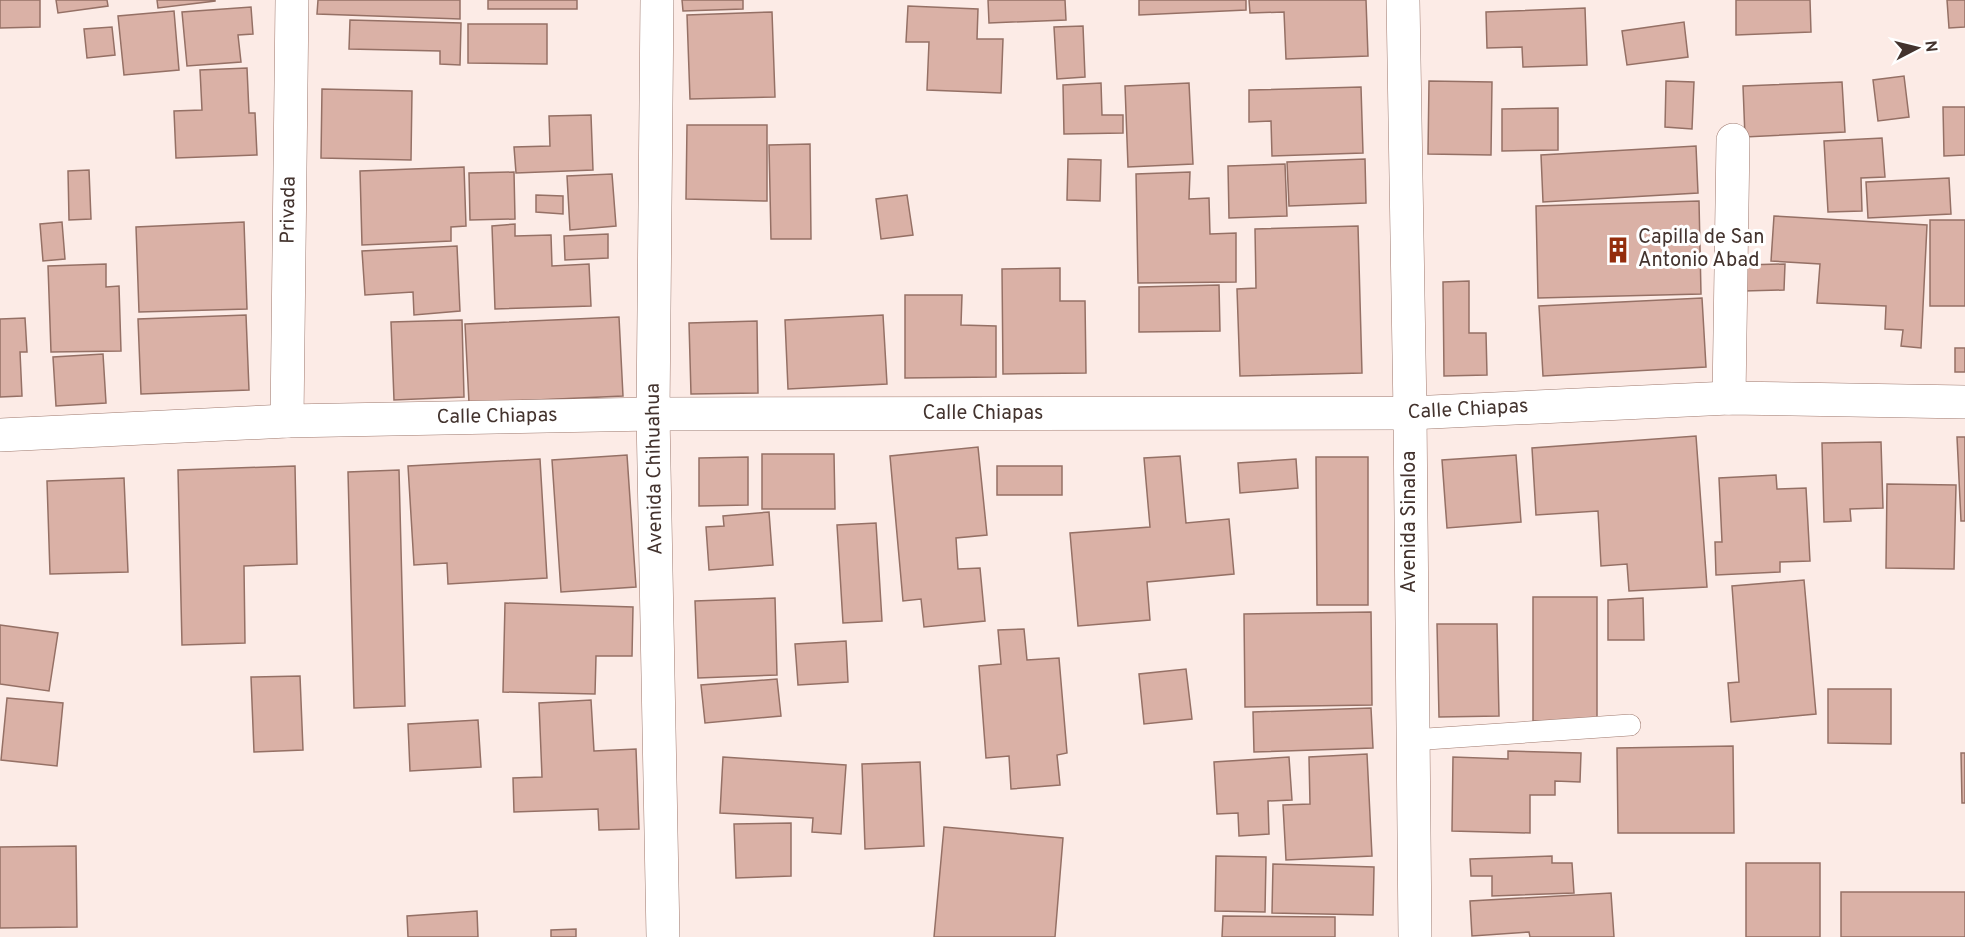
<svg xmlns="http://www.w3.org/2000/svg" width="1965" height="937" font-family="Overpass,sans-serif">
  <rect width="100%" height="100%" fill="#fcebe6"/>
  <g fill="#dab1a6" stroke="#957065" stroke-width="1.5">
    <polygon points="0,0 40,0 40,27 0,28"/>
    <polygon points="56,0 107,0 108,6 58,13"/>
    <polygon points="157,0 215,0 215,1 158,8"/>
    <polygon points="318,0 460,0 460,19 317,14"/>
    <rect x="488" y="0" width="89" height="9"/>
    <polygon points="682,0 743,0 743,9 683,11"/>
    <polygon points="988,0 1065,0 1066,20 989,23"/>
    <polygon points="1139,0 1246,0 1246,10 1139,15"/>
    <polygon points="1249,0 1366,0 1368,56 1286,59 1284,12 1250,13"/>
    <polygon points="1736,0 1810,0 1811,32 1736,35"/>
    <polygon points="1947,0 1965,0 1965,27 1949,28"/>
    <polygon points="908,6 978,9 977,39 1003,39 1001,93 927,90 929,42 906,42"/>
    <polygon points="251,7 253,34 238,35 241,62 187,66 182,12"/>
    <polygon points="1585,8 1587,65 1523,67 1522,47 1487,48 1486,12"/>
    <polygon points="174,11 179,70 124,75 118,16"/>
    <polygon points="772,12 775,97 690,99 687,15"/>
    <polygon points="350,20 461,23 460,65 440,64 440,51 349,49"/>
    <polygon points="1684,22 1688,57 1627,65 1622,31"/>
    <polygon points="468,24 547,24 547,64 468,63"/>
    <polygon points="1083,26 1085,77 1057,79 1054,27"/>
    <polygon points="112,27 115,55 87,58 84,29"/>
    <polygon points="247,68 249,113 255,113 257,155 176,158 174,111 202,110 200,70"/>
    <polygon points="1904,76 1909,117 1878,121 1873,80"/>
    <polygon points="1429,81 1492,82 1491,155 1428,154"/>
    <polygon points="1666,81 1694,82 1692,129 1665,127"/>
    <polygon points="1842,82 1845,132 1745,137 1743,86"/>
    <polygon points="1101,83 1102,115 1123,115 1123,133 1064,134 1063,85"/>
    <polygon points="1189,83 1193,164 1128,167 1125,86"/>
    <polygon points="1361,87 1363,153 1272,156 1271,121 1249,122 1249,90"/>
    <polygon points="322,89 412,91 411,160 321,158"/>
    <polygon points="1943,107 1965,107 1965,155 1944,156"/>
    <polygon points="1558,108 1558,150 1502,151 1502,109"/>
    <polygon points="591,115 593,170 516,173 514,147 550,146 549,116"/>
    <polygon points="687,125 767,125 767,201 686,199"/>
    <polygon points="1882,138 1885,177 1861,178 1862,211 1828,212 1824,141"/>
    <polygon points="810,144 811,239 771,239 769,145"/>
    <polygon points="1696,146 1698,193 1543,202 1541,155"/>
    <polygon points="1068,159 1101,160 1100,201 1067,200"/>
    <polygon points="1365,159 1366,203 1289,206 1287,162"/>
    <polygon points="1285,164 1287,216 1229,218 1228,166"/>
    <polygon points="464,167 466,226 451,227 451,241 362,245 360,171"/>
    <polygon points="89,170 91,219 69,220 68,171"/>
    <polygon points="514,172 515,219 470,220 469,173"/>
    <polygon points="1190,172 1189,199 1209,198 1210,234 1236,233 1236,282 1138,283 1136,174"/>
    <polygon points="612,174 616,226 570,230 567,176"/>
    <polygon points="1949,178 1951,214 1868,218 1866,182"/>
    <polygon points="536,195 563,196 563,214 536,212"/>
    <polygon points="907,195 913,235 881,239 876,199"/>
    <polygon points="1699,201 1701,294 1538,298 1536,206"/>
    <polygon points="1774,216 1927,225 1921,348 1901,346 1903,330 1885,329 1886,306 1817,303 1820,264 1771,261"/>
    <rect x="1930" y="220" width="35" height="86"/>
    <polygon points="62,222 65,259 43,261 40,224"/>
    <polygon points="244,222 247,309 139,312 136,227"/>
    <polygon points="515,224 515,236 551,235 552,266 589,264 591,306 495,309 492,226"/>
    <polygon points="1358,226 1362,373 1240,376 1237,289 1256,288 1255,229"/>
    <polygon points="608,234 608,258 565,260 564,236"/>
    <polygon points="457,246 460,311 414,315 413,292 365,295 362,251"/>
    <polygon points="106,264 106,287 119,286 121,351 51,352 48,266"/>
    <polygon points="1785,264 1784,290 1744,291 1743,265"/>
    <polygon points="1060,268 1060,301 1085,301 1086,373 1003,374 1002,269"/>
    <polygon points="1469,281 1469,333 1486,333 1487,375 1444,376 1443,282"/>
    <polygon points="1219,285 1220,331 1139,332 1139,287"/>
    <polygon points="905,295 962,295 961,325 996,326 996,377 905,378"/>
    <polygon points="1702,298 1706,367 1543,376 1539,306"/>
    <polygon points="246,315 249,390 141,394 138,319"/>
    <polygon points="883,315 887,384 788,389 785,320"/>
    <polygon points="619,317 623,396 469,403 465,324"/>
    <polygon points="25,318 27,352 20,352 22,396 0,397 0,319"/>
    <polygon points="462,320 464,397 394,400 391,322"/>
    <polygon points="757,321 758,393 691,394 689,323"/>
    <rect x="1955" y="348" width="10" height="24"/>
    <polygon points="103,354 106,403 56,406 53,357"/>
    <polygon points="1696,436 1707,587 1629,591 1627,564 1601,566 1598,511 1536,515 1532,448"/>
    <polygon points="1957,437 1965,437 1965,521 1961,521"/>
    <polygon points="1881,442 1883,508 1850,509 1851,521 1824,522 1822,443"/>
    <polygon points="978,447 987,535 956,538 958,569 980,568 985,621 924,627 921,599 903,601 890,456"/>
    <polygon points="762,454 834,454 835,509 762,509"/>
    <polygon points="627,455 636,587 561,592 552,460"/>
    <polygon points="1516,455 1521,522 1447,528 1442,460"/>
    <polygon points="1180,456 1186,523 1229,519 1234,574 1147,582 1150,620 1078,626 1070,533 1150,527 1144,458"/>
    <polygon points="748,457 748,505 699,506 699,458"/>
    <polygon points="1316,457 1368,457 1368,605 1317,605"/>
    <polygon points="540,459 547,578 448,584 447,563 414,565 408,466"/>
    <polygon points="1296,459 1298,488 1240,493 1238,463"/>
    <polygon points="295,466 297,564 244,566 245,643 182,645 178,470"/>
    <rect x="997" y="466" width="65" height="29"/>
    <polygon points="399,470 405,706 354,708 348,472"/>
    <polygon points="1776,475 1777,489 1806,488 1810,561 1780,562 1780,572 1716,575 1715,542 1722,542 1719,478"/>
    <polygon points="124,478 128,572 50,574 47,481"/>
    <polygon points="1887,484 1956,485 1954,569 1886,568"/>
    <polygon points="769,512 773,565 709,570 706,527 724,526 723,516"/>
    <polygon points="876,523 882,621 843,623 837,525"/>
    <polygon points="1804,580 1816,714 1731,722 1728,683 1739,682 1732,586"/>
    <rect x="1533" y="597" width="64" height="124"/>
    <polygon points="775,598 777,675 698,678 695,601"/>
    <polygon points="1643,598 1644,640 1608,640 1608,600"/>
    <polygon points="505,603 633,607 632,656 596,656 595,694 503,692"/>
    <polygon points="1371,612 1372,705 1245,707 1244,614"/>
    <polygon points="1437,624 1497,624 1499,716 1439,717"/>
    <polygon points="0,625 58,633 49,691 0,684"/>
    <polygon points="1024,629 1027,660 1059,658 1067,753 1057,755 1060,785 1011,789 1009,756 986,758 979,666 1001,664 998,630"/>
    <polygon points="846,641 848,682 798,685 795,644"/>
    <polygon points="1186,669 1192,719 1144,724 1139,674"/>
    <polygon points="300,676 303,750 254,752 251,677"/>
    <polygon points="777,679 781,716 705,723 701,685"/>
    <polygon points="1828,689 1891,689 1891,744 1828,743"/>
    <polygon points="7,698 63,703 57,766 1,760"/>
    <polygon points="591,700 594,751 636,749 639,829 599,830 598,809 514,812 513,778 542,777 539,703"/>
    <polygon points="1371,708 1373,748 1254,752 1253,712"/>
    <polygon points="478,720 481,767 410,771 408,724"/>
    <polygon points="1733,746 1734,833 1618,833 1617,748"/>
    <polygon points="1508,751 1581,753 1580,782 1555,781 1555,795 1530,795 1530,833 1452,831 1453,757 1508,759"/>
    <polygon points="1961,753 1965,753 1965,803 1962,803"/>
    <polygon points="1367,754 1372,856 1286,860 1283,805 1310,804 1309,757"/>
    <polygon points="723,757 846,765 841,834 812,832 813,818 720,813"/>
    <polygon points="1289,757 1292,800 1268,801 1269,834 1239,836 1238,813 1217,814 1214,762"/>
    <polygon points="920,762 924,846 865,849 862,764"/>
    <polygon points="791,823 791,876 736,878 734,824"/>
    <polygon points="944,827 1063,838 1055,937 934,937"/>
    <polygon points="76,846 77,927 0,928 0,847"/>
    <polygon points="1216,856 1266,857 1265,912 1215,911"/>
    <polygon points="1552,856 1552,863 1572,863 1574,893 1492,896 1492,876 1471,876 1470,859"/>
    <rect x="1746" y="863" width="74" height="74"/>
    <polygon points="1273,864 1374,867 1373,915 1272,913"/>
    <rect x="1841" y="892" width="124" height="45"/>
    <polygon points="1611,893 1614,937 1530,937 1529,932 1472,936 1470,901"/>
    <polygon points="477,911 478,937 408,937 407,916"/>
    <polygon points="1223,916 1335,917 1335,937 1222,937"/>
    <polygon points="576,929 576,937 551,937 551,930"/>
  </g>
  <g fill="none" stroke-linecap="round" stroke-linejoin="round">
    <g stroke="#9f7a6f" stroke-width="22">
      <polyline id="service" points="1412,740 1630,725"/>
    </g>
    <g stroke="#9f7a6f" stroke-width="34">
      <g id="minor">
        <polyline points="657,0 653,414 663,937"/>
        <polyline points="1403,0 1410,413 1415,937"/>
        <polyline points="1729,398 1733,140"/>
        <polyline points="287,421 292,0"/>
        <polyline points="0,435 287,421 653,414 1410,413 1729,398 1965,402"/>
      </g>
    </g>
    <use href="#service" stroke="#fff" stroke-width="21"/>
    <use href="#minor" stroke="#fff" stroke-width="33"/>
  </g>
  <defs>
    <g id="building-bare" transform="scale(2.07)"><path d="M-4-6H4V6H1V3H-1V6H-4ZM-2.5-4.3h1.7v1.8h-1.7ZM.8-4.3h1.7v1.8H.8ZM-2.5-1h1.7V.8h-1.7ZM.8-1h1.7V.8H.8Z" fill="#942d0c" stroke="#fff" stroke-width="2.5" paint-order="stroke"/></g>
  </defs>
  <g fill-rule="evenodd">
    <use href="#building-bare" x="1618" y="250"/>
  </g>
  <g text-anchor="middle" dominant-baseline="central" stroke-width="6" stroke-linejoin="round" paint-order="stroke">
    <g font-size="20" fill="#43332e" stroke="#fff">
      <text transform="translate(289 210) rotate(-89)">Privada</text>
      <text transform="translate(1468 410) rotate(-3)">Calle Chiapas</text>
      <text x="983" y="414">Calle Chiapas</text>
      <text transform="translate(497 417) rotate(-1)">Calle Chiapas</text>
      <text transform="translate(655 469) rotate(-91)">Avenida Chihuahua</text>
      <text transform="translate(1410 522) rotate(-90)">Avenida Sinaloa</text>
    </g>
    <g font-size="20" fill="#43332e" stroke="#fff" text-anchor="start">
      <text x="1638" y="238">Capilla de San<tspan x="1638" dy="23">Antonio Abad</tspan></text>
    </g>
  </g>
  <g transform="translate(1917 48) rotate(83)" stroke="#ffffff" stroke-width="4.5" paint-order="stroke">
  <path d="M0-4.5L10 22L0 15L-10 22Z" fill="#43332e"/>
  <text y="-9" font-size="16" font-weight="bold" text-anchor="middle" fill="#43332e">N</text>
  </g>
</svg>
